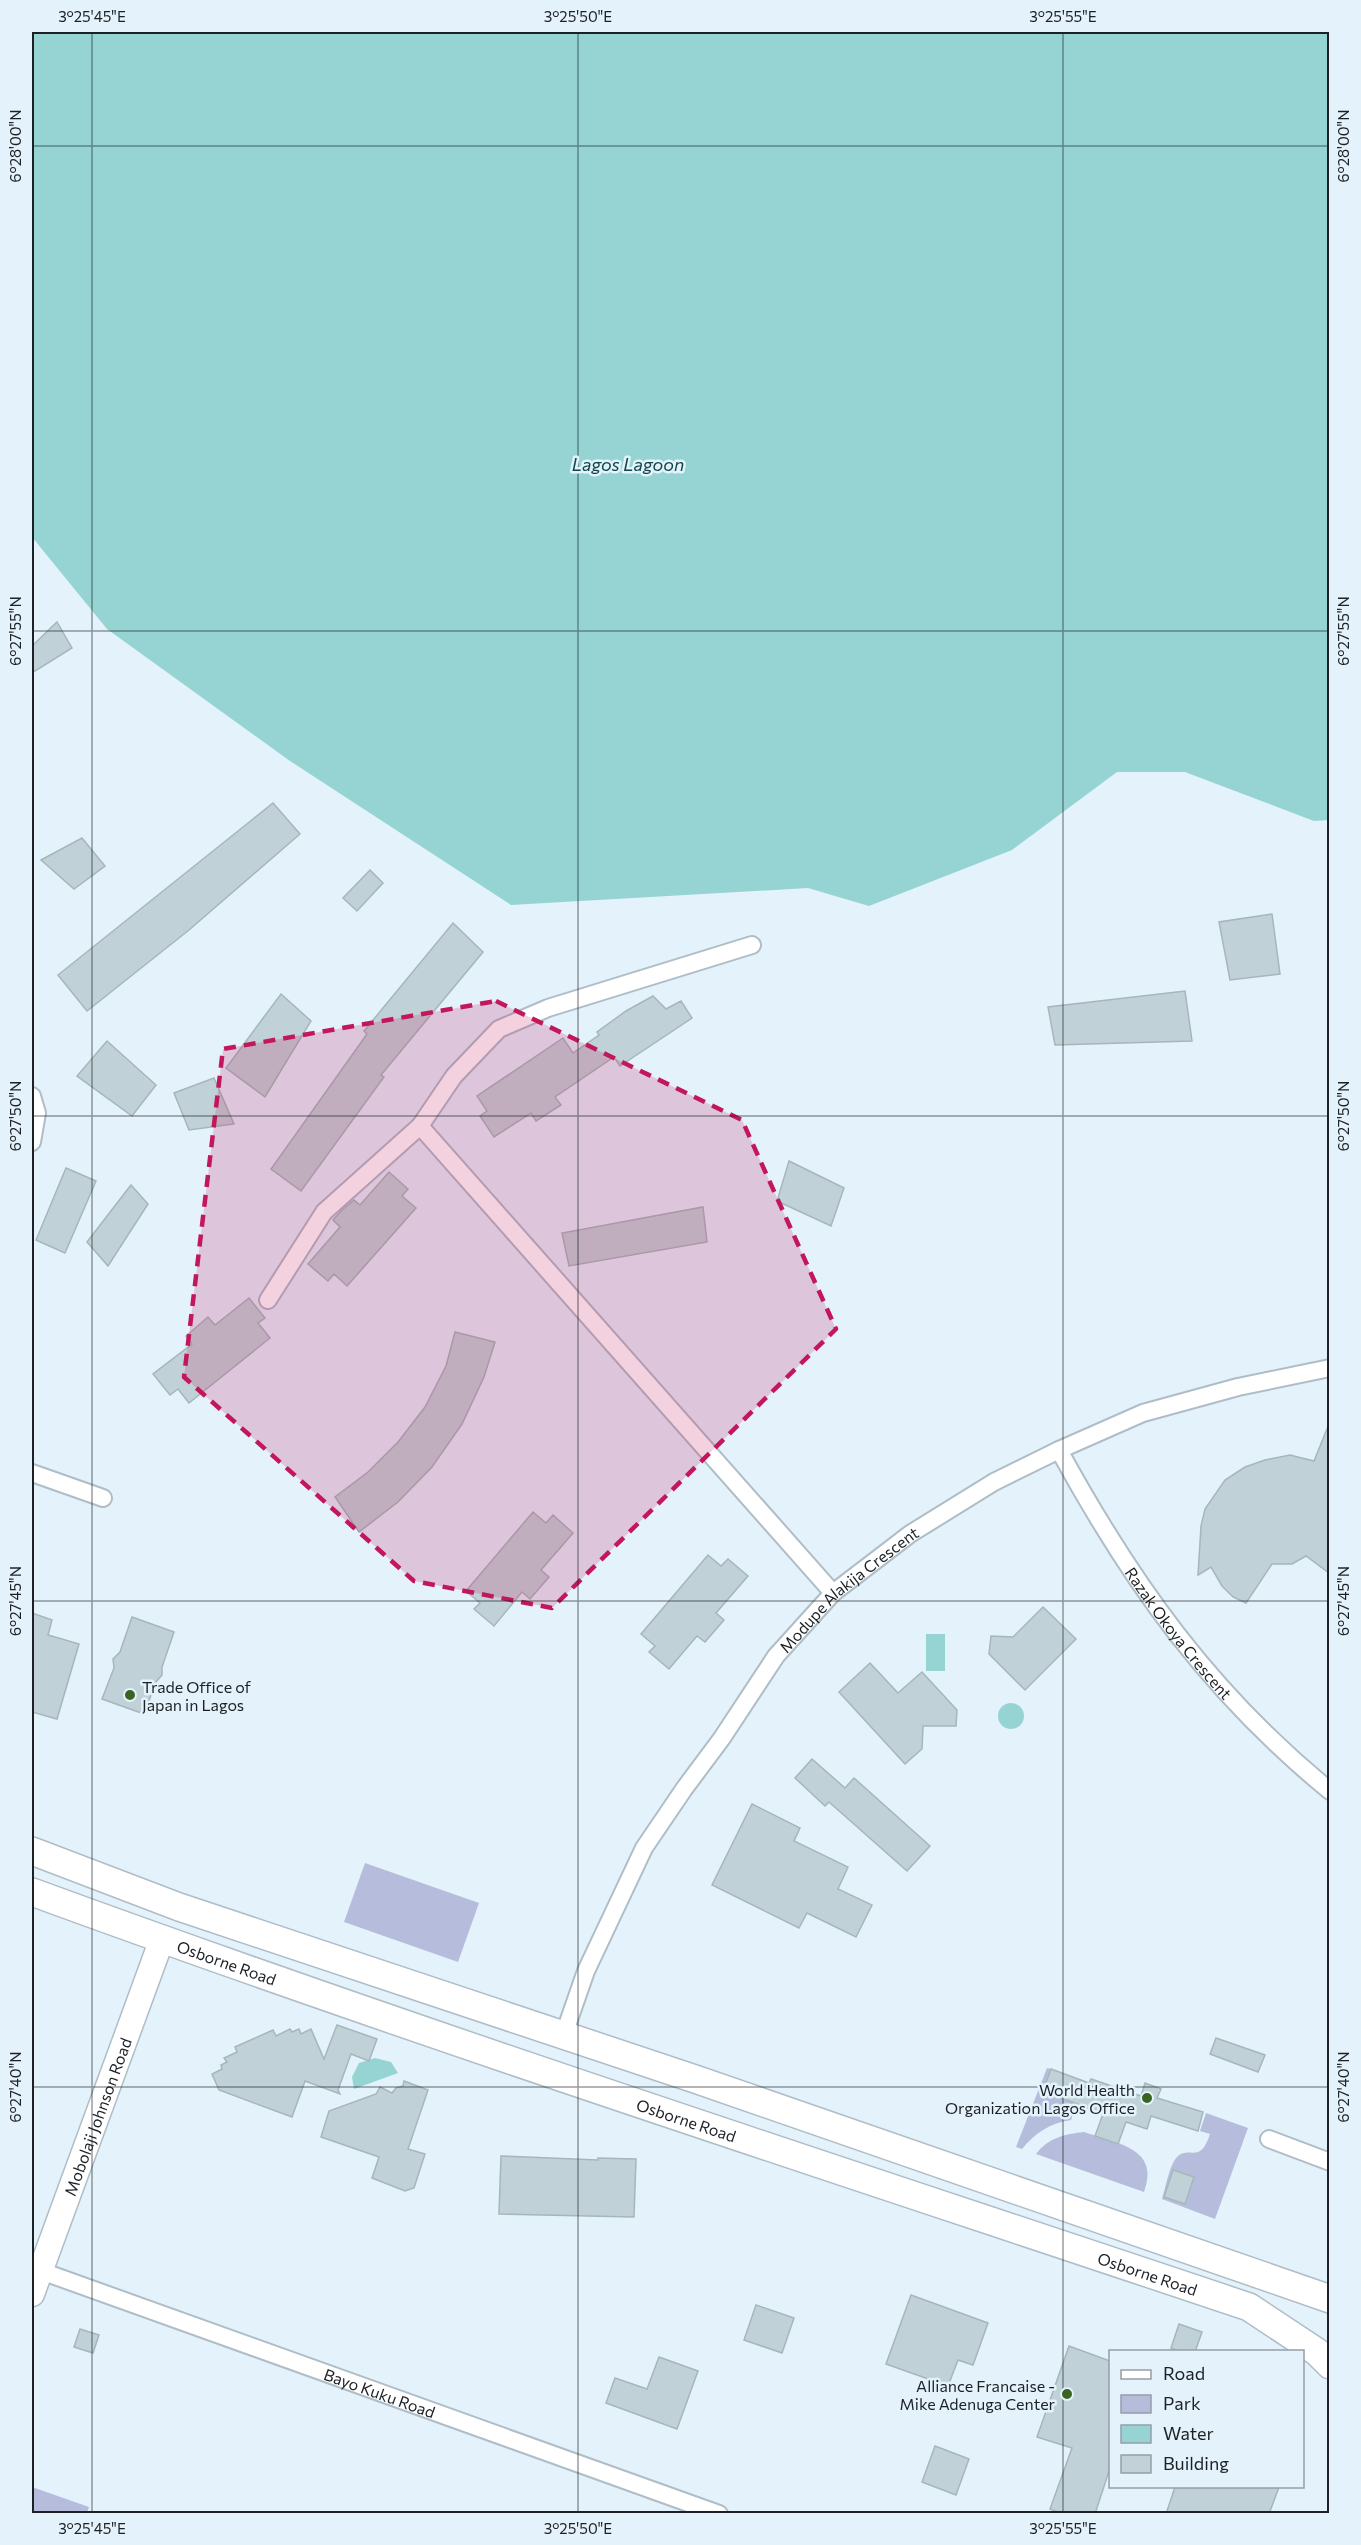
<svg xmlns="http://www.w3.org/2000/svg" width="1361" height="2545" font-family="Commissioner,sans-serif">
  <rect width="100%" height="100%" fill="#e4f2fc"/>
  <g fill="#b6bddc">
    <polygon points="365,1863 479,1903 458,1962 344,1922"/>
    <path d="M 1047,2068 L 1051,2069 L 1043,2091 L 1077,2103 L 1071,2120 C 1050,2123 1035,2133 1022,2149 L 1016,2147 Z"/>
    <path d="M 1206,2113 L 1248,2128 L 1215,2219 L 1162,2199 C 1166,2187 1169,2166 1177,2157 C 1190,2145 1200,2165 1210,2134 L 1200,2131 Z"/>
    <path d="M 1084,2132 C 1116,2143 1161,2148 1144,2192 L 1036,2154 C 1048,2138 1065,2134 1084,2132 Z"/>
    <polygon points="32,2487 89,2507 87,2513 32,2513"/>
  </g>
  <g fill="#96d4d4">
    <polygon points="32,32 1329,32 1329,820 1314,821 1185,772 1117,772 1012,850 869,906 808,888 511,905 290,761 107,629 32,537"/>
    <rect x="926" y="1634" width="19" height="37"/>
    <circle cx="1011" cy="1716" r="13"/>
    <polygon points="375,2058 391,2062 398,2073 354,2089 352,2077 359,2063"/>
  </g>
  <g fill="#c0d2d7" stroke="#a5b7bb" stroke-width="1.5">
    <polygon points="57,622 72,648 32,673 32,646"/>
    <polygon points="273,803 300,834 189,930 87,1011 58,975"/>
    <polygon points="82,838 105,866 74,889 41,860"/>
    <polygon points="370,870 383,883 357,911 343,898"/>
    <polygon points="1272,914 1280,974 1230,980 1219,922"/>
    <polygon points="453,923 483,952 381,1075 384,1077 301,1191 271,1169 367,1034 364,1031"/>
    <polygon points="1185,991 1192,1041 1055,1045 1048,1007"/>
    <polygon points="281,994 311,1021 265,1097 226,1068"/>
    <polygon points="653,996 666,1009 681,1001 692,1018 620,1066 614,1057 555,1097 561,1105 536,1121 531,1113 494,1137 480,1116 487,1111 477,1096 563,1038 573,1053 599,1035 597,1032 626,1011"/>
    <polygon points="107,1041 156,1085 132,1116 77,1076"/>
    <polygon points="214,1078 234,1124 189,1130 174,1093"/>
    <polygon points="789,1161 844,1188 831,1226 777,1201"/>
    <polygon points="66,1168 96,1181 65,1253 36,1240"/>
    <polygon points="389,1172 408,1189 402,1196 416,1208 347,1286 334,1274 328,1281 308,1264 340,1227 333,1220 342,1210 354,1200 360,1205"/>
    <polygon points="131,1185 148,1204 108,1266 87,1242"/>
    <polygon points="703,1207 707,1242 569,1266 562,1233"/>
    <polygon points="249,1298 265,1318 258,1323 270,1338 189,1403 178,1389 170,1395 153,1374 192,1344 186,1336 208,1317 215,1325"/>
    <polygon points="455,1332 495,1342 484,1377 462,1424 432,1467 398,1502 359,1532 335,1497 368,1472 398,1442 425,1407 446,1366"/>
    <polygon points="1329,1424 1329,1573 1306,1556 1292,1564 1272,1564 1246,1603 1233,1597 1222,1586 1211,1567 1198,1575 1201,1526 1205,1509 1225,1480 1245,1467 1265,1460 1290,1455 1314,1461"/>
    <polygon points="533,1512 546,1523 553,1515 573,1533 541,1570 549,1577 530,1599 522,1592 494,1626 474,1609 480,1603 466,1591"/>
    <polygon points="708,1555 721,1566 728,1559 748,1576 716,1613 724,1620 705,1642 697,1636 669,1669 649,1652 655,1646 641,1634"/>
    <polygon points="1043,1607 1076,1639 1025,1690 989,1654 991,1636 1013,1637"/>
    <polygon points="32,1613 52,1620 48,1635 79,1644 57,1719 32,1712"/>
    <polygon points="132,1617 174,1632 162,1667 162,1675 156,1682 144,1714 102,1699 114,1668 113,1659 120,1652"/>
    <polygon points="870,1663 898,1693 922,1672 957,1710 956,1726 923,1726 922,1749 905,1764 839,1692"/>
    <polygon points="812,1759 845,1788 854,1778 930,1846 907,1871 829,1802 825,1806 795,1778"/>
    <polygon points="752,1804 800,1828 794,1841 848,1867 838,1889 872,1905 856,1937 807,1913 799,1928 712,1885"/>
    <polygon points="337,2025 377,2039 369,2061 351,2054 338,2090 340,2094 305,2081 292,2117 219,2090 212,2074 222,2069 221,2065 227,2062 224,2058 237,2052 235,2047 273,2030 276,2036 290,2029 292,2032 299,2029 301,2034 311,2029 324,2059"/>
    <polygon points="1216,2038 1265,2055 1258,2072 1210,2054"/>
    <polygon points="1051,2069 1089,2083 1091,2079 1141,2096 1145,2083 1161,2089 1157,2098 1203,2112 1198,2131 1151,2116 1147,2129 1126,2122 1118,2144 1095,2136 1103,2114 1043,2091"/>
    <polygon points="404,2081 428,2090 408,2149 425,2154 414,2188 405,2191 372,2178 379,2157 321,2137 329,2111 376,2094 380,2087 392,2093 396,2088 403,2086"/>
    <polygon points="501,2156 598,2160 598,2158 636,2159 634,2217 499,2214"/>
    <polygon points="1173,2170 1194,2177 1185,2204 1164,2197"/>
    <polygon points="911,2295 988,2323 973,2365 958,2360 948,2386 886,2364"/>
    <polygon points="756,2305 794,2318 782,2353 744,2340"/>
    <polygon points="1179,2324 1202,2332 1195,2352 1180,2352 1171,2348"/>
    <polygon points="80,2329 99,2335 93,2353 74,2347"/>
    <polygon points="1069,2346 1110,2361 1110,2468 1095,2514 1063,2514 1050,2509 1072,2448 1037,2437"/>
    <polygon points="659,2357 698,2371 677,2429 606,2403 615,2378 647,2389"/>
    <polygon points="935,2446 969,2459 956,2495 922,2482"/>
    <polygon points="1175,2487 1279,2487 1269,2514 1166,2514"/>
  </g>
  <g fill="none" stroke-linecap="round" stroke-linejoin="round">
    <g stroke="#afbdc6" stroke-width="20">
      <g id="street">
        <polyline points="32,1096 37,1113 32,1142"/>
        <polyline points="420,1126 454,1076 499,1029 548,1008 752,945"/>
        <polyline points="268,1300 324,1212 420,1126 833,1593"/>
        <path id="s1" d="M 1059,1450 C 1132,1584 1211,1694 1330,1791"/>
        <polyline points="32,1473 103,1498"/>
        <path id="s2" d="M 563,2037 L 586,1971 L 644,1848 L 684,1789 L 722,1738 L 776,1656 L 833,1593 L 910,1534 L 994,1482 L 1059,1450 L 1143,1413 L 1238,1387 L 1330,1368"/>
        <polyline points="1269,2139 1330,2162"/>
        <path id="s3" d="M 41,2271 L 719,2514"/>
      </g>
    </g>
    <g stroke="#afbdc6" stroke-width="27">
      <g id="secondary">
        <path id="s4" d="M 32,2294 L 162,1939"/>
      </g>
    </g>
    <g stroke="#afbdc6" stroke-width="30">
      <g id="primary">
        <polyline points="32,1851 179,1907 695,2079 1330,2299"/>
        <path id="s5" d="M 32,1892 C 434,2039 843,2171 1249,2307 L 1317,2352 L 1330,2365"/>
      </g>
    </g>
    <use href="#street" stroke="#fff" stroke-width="16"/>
    <use href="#secondary" stroke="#fff" stroke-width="24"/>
    <use href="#primary" stroke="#fff" stroke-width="27"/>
  </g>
  <path fill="#c2185b" fill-opacity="0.2" stroke="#c2185b" stroke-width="4.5" stroke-dasharray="12 8" stroke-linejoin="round" d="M 496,1001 L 742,1120 L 836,1329 L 552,1608 L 414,1581 L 184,1377 L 223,1049 Z"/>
  <path fill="none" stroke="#1c2125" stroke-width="1.5" stroke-opacity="0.45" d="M 92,32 L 92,2514M 578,32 L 578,2514M 1063,32 L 1063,2514M 32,146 L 1330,146M 32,631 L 1330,631M 32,1116 L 1330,1116M 32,1601 L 1330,1601M 32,2087 L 1330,2087"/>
  <g fill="#3a6421" stroke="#e4f2fc" stroke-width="2">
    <circle cx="130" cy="1695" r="6"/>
    <circle cx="1147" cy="2098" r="6"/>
    <circle cx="1067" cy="2394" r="6"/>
  </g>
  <g text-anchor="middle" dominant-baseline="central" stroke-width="5" stroke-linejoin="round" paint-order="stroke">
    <g font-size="16" fill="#1c2125" stroke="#e4f2fc">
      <text stroke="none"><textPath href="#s2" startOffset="538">Modupe Alakija Crescent</textPath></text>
      <text stroke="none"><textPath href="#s1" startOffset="219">Razak Okoya Crescent</textPath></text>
      <text stroke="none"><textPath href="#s5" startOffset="207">Osborne Road</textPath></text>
      <text stroke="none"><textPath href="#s4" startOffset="189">Mobolaji Johnson Road</textPath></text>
      <text stroke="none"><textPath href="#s5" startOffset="693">Osborne Road</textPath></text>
      <text stroke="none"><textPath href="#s5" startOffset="1179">Osborne Road</textPath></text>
      <text stroke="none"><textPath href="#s3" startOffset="360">Bayo Kuku Road</textPath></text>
    </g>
    <g font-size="16" fill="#1c2125" stroke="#e4f2fc" text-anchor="end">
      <text x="142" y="1686" text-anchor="start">Trade Office of<tspan x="142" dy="18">Japan in Lagos</tspan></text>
      <text x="1135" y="2089">World Health<tspan x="1135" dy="18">Organization Lagos Office</tspan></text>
      <text x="1055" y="2385">Alliance Francaise -<tspan x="1055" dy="18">Mike Adenuga Center</tspan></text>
    </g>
    <g font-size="18" font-style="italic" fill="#104849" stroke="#e4f2fc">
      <text x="628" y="464">Lagos Lagoon</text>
    </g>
  </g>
  <rect width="1361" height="2545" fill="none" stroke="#e4f2fc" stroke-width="66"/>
  <rect x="1109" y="2350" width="195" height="138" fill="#e4f2fc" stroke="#949ea6" stroke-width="1.5"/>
  <rect x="1121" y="2370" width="30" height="9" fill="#ffffff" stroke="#949ea6" stroke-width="1.5"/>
  <text x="1163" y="2380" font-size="18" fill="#1c2125">Road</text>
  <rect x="1121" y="2395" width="30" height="18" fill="#b6bddc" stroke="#949ea6" stroke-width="1.5"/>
  <text x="1163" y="2410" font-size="18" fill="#1c2125">Park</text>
  <rect x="1121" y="2425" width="30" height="18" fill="#96d4d4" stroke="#949ea6" stroke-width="1.5"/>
  <text x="1163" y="2440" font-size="18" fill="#1c2125">Water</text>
  <rect x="1121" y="2455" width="30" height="18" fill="#c0d2d7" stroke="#949ea6" stroke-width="1.5"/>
  <text x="1163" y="2470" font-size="18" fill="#1c2125">Building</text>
  <rect x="33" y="33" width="1295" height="2479" fill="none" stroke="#1c2125" stroke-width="2"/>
  <g font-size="15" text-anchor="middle" fill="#1c2125">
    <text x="92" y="22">3°25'45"E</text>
    <text x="578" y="22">3°25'50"E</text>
    <text x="1063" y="22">3°25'55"E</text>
    <text transform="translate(16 146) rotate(-90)" y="5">6°28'00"N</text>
    <text transform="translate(1344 146) rotate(-90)" y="5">6°28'00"N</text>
    <text transform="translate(16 631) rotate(-90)" y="5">6°27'55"N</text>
    <text transform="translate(1344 631) rotate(-90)" y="5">6°27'55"N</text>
    <text transform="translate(16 1116) rotate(-90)" y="5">6°27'50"N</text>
    <text transform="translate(1344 1116) rotate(-90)" y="5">6°27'50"N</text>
    <text transform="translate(16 1601) rotate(-90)" y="5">6°27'45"N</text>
    <text transform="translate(1344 1601) rotate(-90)" y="5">6°27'45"N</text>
    <text transform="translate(16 2087) rotate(-90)" y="5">6°27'40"N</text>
    <text transform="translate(1344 2087) rotate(-90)" y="5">6°27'40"N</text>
    <text x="92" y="2534">3°25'45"E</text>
    <text x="578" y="2534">3°25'50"E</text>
    <text x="1063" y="2534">3°25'55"E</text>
  </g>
</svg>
